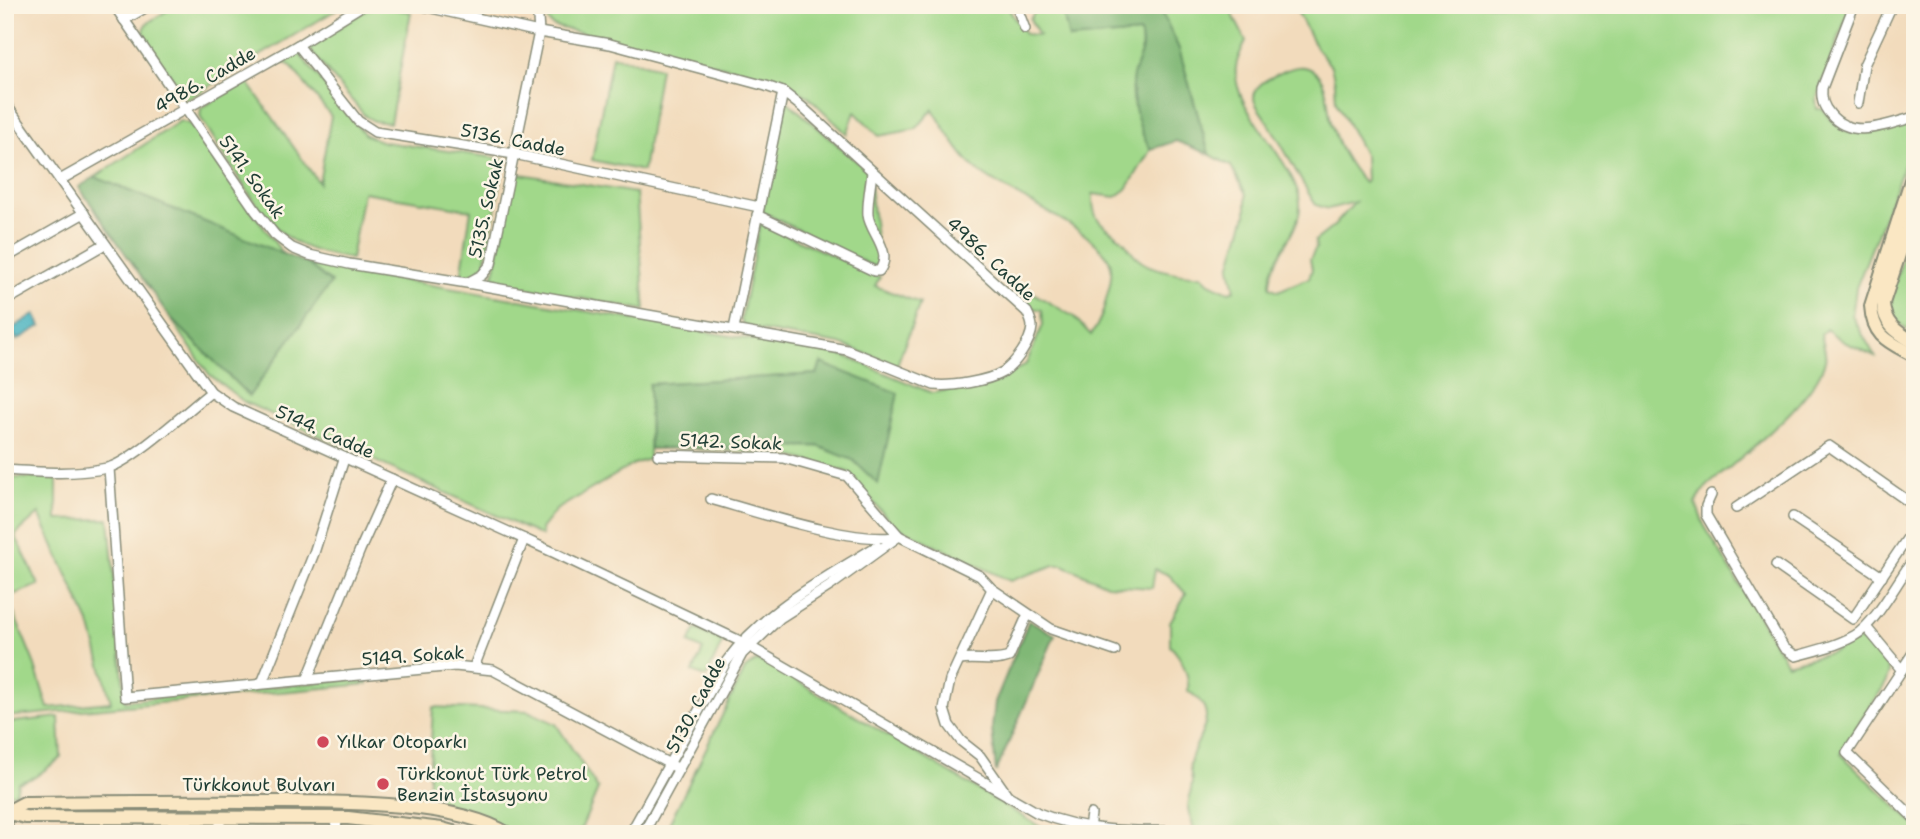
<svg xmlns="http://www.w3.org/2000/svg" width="1920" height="839" font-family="'Shantell Sans',sans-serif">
  <rect width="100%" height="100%" fill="#fcf5e5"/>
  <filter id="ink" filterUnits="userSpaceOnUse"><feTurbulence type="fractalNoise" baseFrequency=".0143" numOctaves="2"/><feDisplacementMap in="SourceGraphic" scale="14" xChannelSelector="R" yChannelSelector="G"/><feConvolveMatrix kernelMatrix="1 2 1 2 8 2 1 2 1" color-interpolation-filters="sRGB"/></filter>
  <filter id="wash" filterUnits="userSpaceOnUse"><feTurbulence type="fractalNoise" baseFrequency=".00686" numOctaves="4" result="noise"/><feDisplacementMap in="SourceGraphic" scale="28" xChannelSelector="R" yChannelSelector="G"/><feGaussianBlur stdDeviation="1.57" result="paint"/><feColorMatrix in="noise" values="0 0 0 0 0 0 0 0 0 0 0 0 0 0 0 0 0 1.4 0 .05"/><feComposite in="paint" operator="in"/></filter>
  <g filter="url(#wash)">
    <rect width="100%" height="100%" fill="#f2dbbc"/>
    <g fill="#a1d88a" stroke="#608a5f" stroke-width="2" fill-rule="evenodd">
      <polygon points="176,5 344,5 187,100 143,35 146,24"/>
      <path d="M 541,5 L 1007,5 C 1012,17 1019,23 1025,34 L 1039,35 L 1030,19 L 1039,5 L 1084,5 L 1078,13 L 1069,39 L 1140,33 C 1147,55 1129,74 1132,98 C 1133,107 1139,115 1141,124 C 1144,134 1144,141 1151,149 L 1127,189 L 1116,197 L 1093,194 C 1092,221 1100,222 1120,238 C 1129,245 1132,255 1142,262 C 1153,270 1187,276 1201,275 L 1209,283 L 1229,292 L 1235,290 L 1230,267 L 1246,215 L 1246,194 L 1231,166 L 1209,154 L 1179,49 L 1162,12 L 1165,5 L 1228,5 L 1246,41 C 1242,49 1237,58 1236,67 C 1231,108 1288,153 1299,196 C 1307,229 1269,254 1270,287 L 1278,291 L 1309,278 L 1312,269 L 1310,259 L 1316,248 L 1315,241 L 1334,226 L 1355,202 L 1328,209 L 1316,205 C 1298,178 1285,148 1267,121 C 1263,114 1254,105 1254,98 C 1254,84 1270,78 1280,73 C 1292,67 1304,63 1315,72 C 1329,83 1327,106 1331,122 C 1337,146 1348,165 1364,183 L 1366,182 L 1365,156 L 1336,102 L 1335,83 L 1331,66 L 1316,48 L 1294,5 L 1851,5 L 1816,100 L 1817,109 L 1822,109 C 1827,114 1832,121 1838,126 C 1857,142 1893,125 1915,120 L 1915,138 L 1856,288 L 1852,316 L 1875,356 L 1844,342 L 1826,329 L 1821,335 C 1823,343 1827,354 1825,361 C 1813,400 1758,442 1728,469 C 1712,483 1706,483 1696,503 L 1704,525 L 1787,664 L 1833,652 L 1856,640 L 1870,642 L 1885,661 L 1889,673 L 1884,686 L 1843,747 L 1841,754 L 1915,825 L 1915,834 L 1194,834 C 1194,823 1188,815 1188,807 C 1189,798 1192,789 1192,780 C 1191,774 1189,769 1190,763 C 1196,735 1224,714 1188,691 C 1190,675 1181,656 1170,646 L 1170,622 L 1186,594 L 1169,575 L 1155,569 L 1152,588 L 1107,585 L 1063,565 L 1055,565 L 1010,581 L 893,525 L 847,472 L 784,454 L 695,449 L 818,446 L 853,460 L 821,363 L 817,374 L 650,384 L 649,459 L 634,464 L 556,510 L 541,529 L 542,536 L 244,402 L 209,374 L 169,316 L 249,396 L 331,282 L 308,264 L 842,355 L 932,393 L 999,381 L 1026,364 L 1043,325 L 1042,310 L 1028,307 L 1014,282 L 1074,317 L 1091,335 C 1100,323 1104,311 1107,296 C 1110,286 1114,270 1109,260 C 1091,226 1009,196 977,170 C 961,157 944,128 933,109 L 916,129 L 879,136 L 855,112 L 847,134 L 808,96 L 769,77 L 553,26 L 542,14 Z"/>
      <polygon points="379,6 411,12 390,123 374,121 365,116 312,53 310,46 367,9"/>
      <path d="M 295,51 L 299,53 L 365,135 L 384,142 L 505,159 L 485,265 L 475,273 L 461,277 L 471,210 L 363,192 L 351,259 C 330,255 308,251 290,239 C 261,221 221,148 200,117 L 201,108 L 247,81 L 319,183 L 331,116 L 290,65 L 279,61 Z"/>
      <polygon points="612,56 660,68 643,171 592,160"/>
      <polygon points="787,101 868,171 879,264 874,267 762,212"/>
      <polygon points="180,121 190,124 283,254 95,177"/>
      <polygon points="521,174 636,193 645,310 492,282 515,175"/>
      <polygon points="760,223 880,277 875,286 920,303 897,365 840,344 746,328 741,320"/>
      <path d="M 1915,225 L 1915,335 C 1906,329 1894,322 1891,311 C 1887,296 1909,242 1915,225 Z"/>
      <path d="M 5,478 L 57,478 L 57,520 L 109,519 L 125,701 L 357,679 L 368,679 L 368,684 L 5,717 ZM 39,514 L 91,627 L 111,702 L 48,708 L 33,660 L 7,597 L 39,585 L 15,535 Z"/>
      <polygon points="696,629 723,641 706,677 693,672 703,650 689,643"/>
      <polygon points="756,661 767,663 1052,834 673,834 666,830 745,669"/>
      <polygon points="433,707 528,711 556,724 598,789 579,834 518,834 428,797"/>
      <polygon points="59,717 61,758 35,777 18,783 16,793 5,794 9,769 5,766 5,723"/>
      <polygon points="202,828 202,834 26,834 35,830"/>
      <polygon points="225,829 269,829 269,834 224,834"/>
    </g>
    <g fill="#80b876" stroke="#507a55" stroke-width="2">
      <path d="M 1084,5 L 1165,5 L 1162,12 L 1179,49 L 1209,154 L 1176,141 L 1151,149 C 1140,137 1129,92 1133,76 C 1137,58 1146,52 1140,33 L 1069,39 L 1063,13 L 1078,13 Z"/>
      <polygon points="95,177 308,264 331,283 249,396 169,316 79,187"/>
      <polygon points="821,363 898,393 878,484 853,460 818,446 650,449 649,384 817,374"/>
      <polygon points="1029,620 1055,635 996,772 992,728 995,702"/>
    </g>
    <polygon fill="#43b1bf" stroke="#31777a" stroke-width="2" points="35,314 41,326 17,340 11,329"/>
  </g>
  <g filter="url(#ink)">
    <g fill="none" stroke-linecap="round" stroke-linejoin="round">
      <g stroke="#888c78" stroke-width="12">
        <g id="street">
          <path d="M 114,5 L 256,211 L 275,235 L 292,248 L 309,255 L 349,264 L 467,283 L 847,350 L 934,385 C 951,387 988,381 1003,372 C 1015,364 1031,342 1032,327 C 1032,322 1029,316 1027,312 L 802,107 L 783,92 L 766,86 L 610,44 L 539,32 L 418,5"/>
          <polyline points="1016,5 1025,29"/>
          <path d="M 1854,5 L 1822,88 C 1821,99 1823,106 1830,114 C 1852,141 1887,124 1915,117"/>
          <polyline points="124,20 150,5"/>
          <polyline points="298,45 358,121 375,132 514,154 759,207"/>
          <path d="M 5,103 L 211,392 L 233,407 L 555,553 L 742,642 L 1038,813 C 1085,832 1132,832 1181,831"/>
          <polyline points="1858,103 1864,65 1892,5"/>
          <polyline points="60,180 298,45 363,5"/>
          <path d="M 757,215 L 874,271 L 879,271 C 894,252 870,233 868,215 C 867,201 871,185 872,171"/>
          <polyline points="5,258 84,213"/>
          <polyline points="469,282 482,275 491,264 539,32 537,5"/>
          <polyline points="5,301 105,244"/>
          <polyline points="734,329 783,92"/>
          <polyline points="109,468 125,697 455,666 493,670 679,769"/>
          <path d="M 5,470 C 38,472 75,475 107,468 C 131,463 189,409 211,392"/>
          <path d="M 1711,495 L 1706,506 L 1706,515 L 1784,648 L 1796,656 C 1815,651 1836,646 1854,636 C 1875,625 1900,577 1915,557"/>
          <path d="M 711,499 C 754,511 858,546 899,536 L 980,576 L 992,589 L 1051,629 L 1115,651"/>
          <polyline points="1736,508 1829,446 1915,506"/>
          <polyline points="1793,517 1882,577"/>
          <polyline points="1776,565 1853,619 1915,527"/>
          <polyline points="992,589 950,680 944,709 949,725 961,741 980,756 1008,796"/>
          <polyline points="1866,627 1901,669"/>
          <polyline points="1915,650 1847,753 1915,819"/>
          <path d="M 960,660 C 976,657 994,663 1009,657 L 1028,614"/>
          <polyline points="474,667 524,539"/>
          <polyline points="307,680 360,550 392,479"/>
          <polyline points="262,683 314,553 344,459"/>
          <polyline points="7,812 8,834"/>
          <polyline points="1089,828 1091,814"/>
          <polyline points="220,834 220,818"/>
          <polyline points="336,834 337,818"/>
          <path d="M 630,834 L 726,662 C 764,610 823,580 877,546"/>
          <polyline points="643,834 742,654 780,618 830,586 899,536 847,476 784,458 658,455"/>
        </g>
      </g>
      <g stroke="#888c78" stroke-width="16">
        <g id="secondary">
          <path d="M 1915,168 L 1871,306 C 1873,338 1890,342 1915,356"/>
          <path d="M 1915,206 L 1883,303 C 1884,325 1897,332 1915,343"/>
          <polyline points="5,812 25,817 348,818 442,829 460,834"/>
          <path d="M 7,812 L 24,803 C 106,802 187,801 269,802 C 332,802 456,800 508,834"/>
        </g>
      </g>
      <use href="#street" stroke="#fff" stroke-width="9"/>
      <use href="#secondary" stroke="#fae7c3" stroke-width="12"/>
    </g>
  </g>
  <g fill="#d1495b" stroke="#fcf5e5" stroke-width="2.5">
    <circle cx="323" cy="742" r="7"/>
    <circle cx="383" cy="784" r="7"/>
  </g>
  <g text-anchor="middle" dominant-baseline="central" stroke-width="5" stroke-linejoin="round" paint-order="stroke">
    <g font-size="18" fill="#1f3d34" stroke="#fcf5e5">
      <text transform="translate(205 80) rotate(-30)">4986. Cadde</text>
      <text transform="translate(513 140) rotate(11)">5136. Cadde</text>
      <text transform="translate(252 177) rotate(54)">5141. Sokak</text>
      <text transform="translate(486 208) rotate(-77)">5135. Sokak</text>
      <text transform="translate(991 259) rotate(43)">4986. Cadde</text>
      <text transform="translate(325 432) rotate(24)">5144. Cadde</text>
      <text transform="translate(731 442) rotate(2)">5142. Sokak</text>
      <text transform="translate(413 656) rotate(-4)">5149. Sokak</text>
      <text transform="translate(696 705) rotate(-62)">5130. Cadde</text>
      <text x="259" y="785">Türkkonut Bulvarı</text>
    </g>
    <g font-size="18" fill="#1f3d34" stroke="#fcf5e5" text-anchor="start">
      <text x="337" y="742">Yılkar Otoparkı</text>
      <text x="397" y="774">Türkkonut Türk Petrol<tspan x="397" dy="21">Benzin İstasyonu</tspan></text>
    </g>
  </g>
  <rect width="1920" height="839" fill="none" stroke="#fcf5e5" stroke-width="28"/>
</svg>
